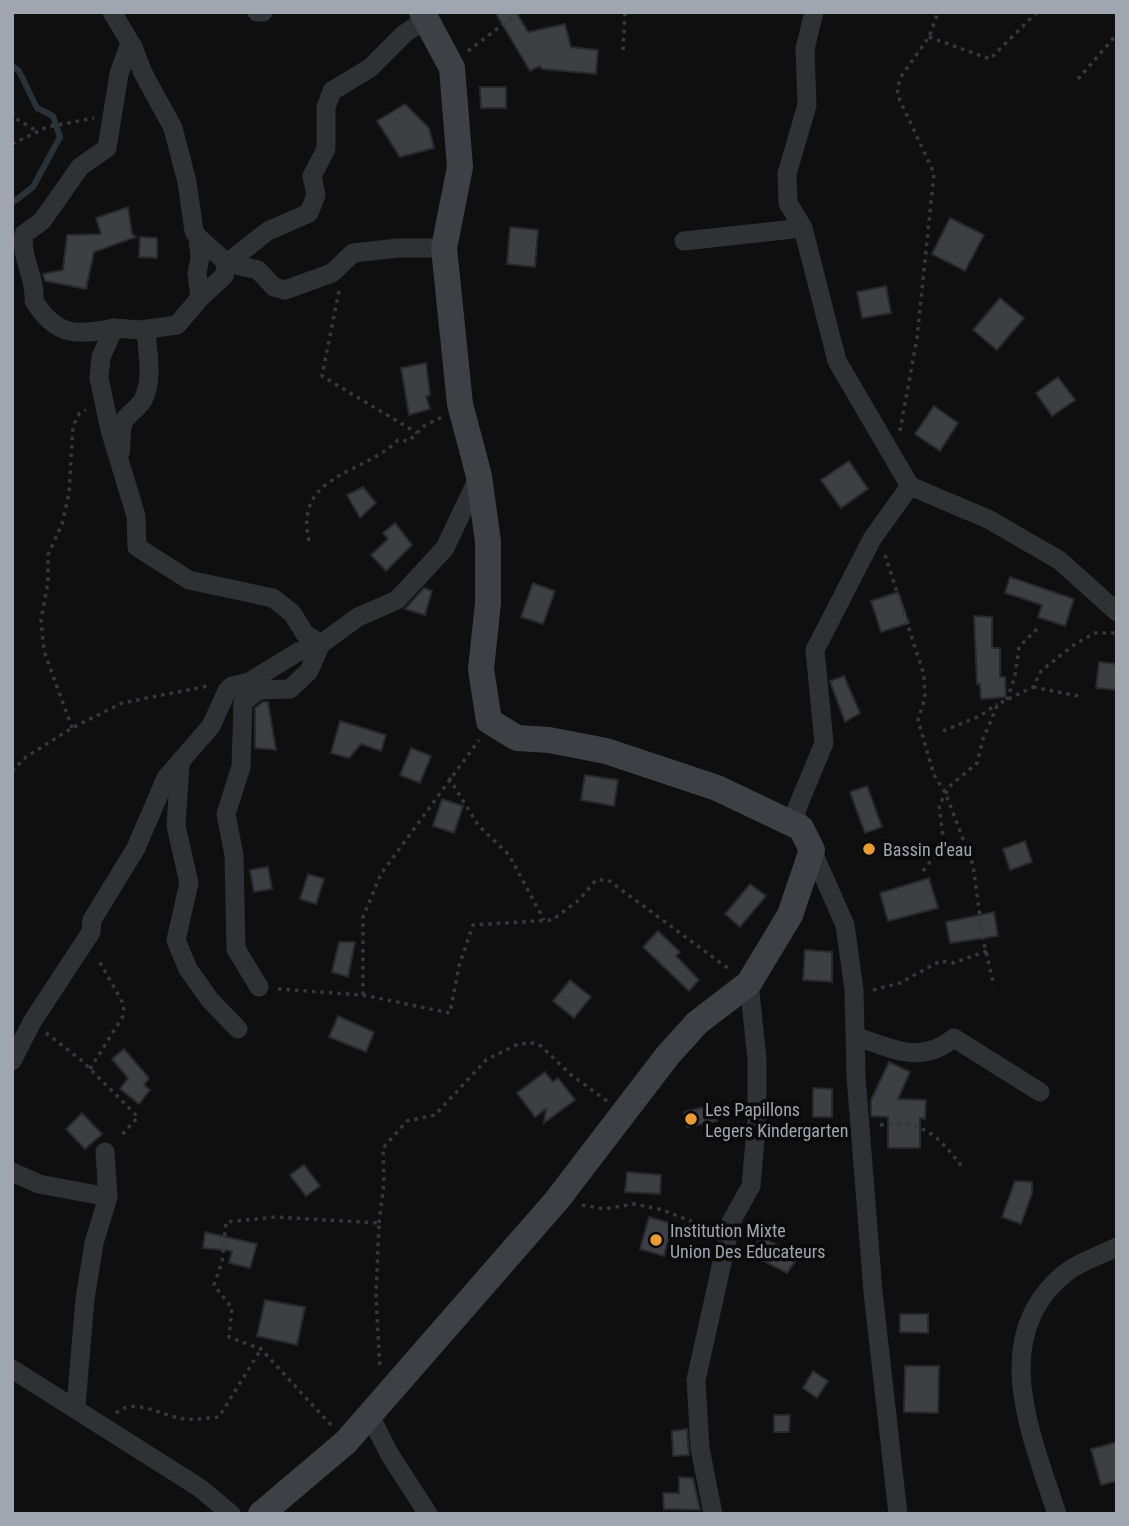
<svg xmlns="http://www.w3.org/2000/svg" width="1129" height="1526" font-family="'Roboto Condensed',sans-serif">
  <rect width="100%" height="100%" fill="#0f0f10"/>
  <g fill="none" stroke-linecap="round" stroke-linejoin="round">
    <polyline stroke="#293238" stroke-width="6" points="12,66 19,71 37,108 53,116 60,137 33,187 12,203"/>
  </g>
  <g fill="#3e3f43" stroke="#29292c" stroke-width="2">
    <polygon points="495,12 516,12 528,32 565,24 571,47 598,50 596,74 542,69 540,66 530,71"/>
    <polygon points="480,87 506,87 506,108 481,108"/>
    <polygon points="405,104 429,128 434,148 400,157 377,121"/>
    <polygon points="128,207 132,234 136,237 94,252 86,289 45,281 43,274 63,270 67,235 101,234 96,218"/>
    <polygon points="950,218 984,235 965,271 932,254"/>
    <polygon points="510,227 538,230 535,267 507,264"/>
    <polygon points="140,237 157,238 157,258 139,257"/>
    <polygon points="886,286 891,313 862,318 857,292"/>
    <polygon points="1000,298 1024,318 997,350 973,330"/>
    <polygon points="426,363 430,395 426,396 430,409 409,415 401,368"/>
    <polygon points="1058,377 1075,400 1052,416 1036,393"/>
    <polygon points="934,406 958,423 940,451 915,434"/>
    <polygon points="849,461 868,489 841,508 821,480"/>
    <polygon points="363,487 376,503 360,518 347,495"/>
    <polygon points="395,523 412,545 386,571 371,555 388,539 383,533"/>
    <polygon points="1010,577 1074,599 1065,626 1038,617 1042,605 1005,593"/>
    <polygon points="533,583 555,591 543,624 521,617"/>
    <polygon points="424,588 432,591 425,615 405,609"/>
    <polygon points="898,592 909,623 881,632 871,601"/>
    <polygon points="974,616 992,617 992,648 1000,648 1000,677 1005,677 1006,697 981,699 980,684 977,684"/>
    <polygon points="1099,662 1117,664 1117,690 1096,688"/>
    <polygon points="844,676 860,713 845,722 830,681"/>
    <polygon points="263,702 268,702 276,750 255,748 255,708"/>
    <polygon points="340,721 386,735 381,751 361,744 349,758 331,753"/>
    <polygon points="411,748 431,756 420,783 400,775"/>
    <polygon points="585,775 618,780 614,806 581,800"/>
    <polygon points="867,786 882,827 865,833 850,792"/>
    <polygon points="442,799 463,806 454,833 433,826"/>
    <polygon points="1025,841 1032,862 1010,870 1003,849"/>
    <polygon points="268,867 272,889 254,892 250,870"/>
    <polygon points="308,874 324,879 316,904 300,899"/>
    <polygon points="929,878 938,908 888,921 880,893"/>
    <polygon points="750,884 766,896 740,927 725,914"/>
    <polygon points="994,912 998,936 950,943 946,922"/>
    <polygon points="658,931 680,952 676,956 699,980 689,991 643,947"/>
    <polygon points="339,942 355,942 348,977 332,972"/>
    <polygon points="805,950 832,952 832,982 803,980"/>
    <polygon points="570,980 591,997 574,1018 553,1001"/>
    <polygon points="338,1016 374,1032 366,1052 329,1037"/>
    <polygon points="124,1049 149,1078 144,1085 150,1090 139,1104 120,1089 128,1078 112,1059"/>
    <polygon points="889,1062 910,1072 898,1099 926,1100 925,1119 920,1118 920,1148 888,1148 888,1117 871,1116 871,1100"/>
    <polygon points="545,1072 553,1082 558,1078 575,1100 544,1123 546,1109 535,1117 517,1093"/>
    <polygon points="813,1088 832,1089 832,1117 813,1117"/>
    <polygon points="713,1105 717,1121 687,1127 684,1112"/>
    <polygon points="82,1113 102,1134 85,1149 66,1129"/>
    <polygon points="304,1165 320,1186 306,1196 290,1175"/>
    <polygon points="627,1172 661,1175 660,1194 625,1192"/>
    <polygon points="1015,1181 1032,1182 1032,1193 1021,1224 1002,1217"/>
    <polygon points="649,1217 673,1224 664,1256 640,1249"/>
    <polygon points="205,1232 257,1244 250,1268 229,1263 232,1251 203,1248"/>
    <polygon points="760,1236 799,1256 787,1273 750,1254"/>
    <polygon points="265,1300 305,1307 297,1345 257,1336"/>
    <polygon points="900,1314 928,1314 928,1333 900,1332"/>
    <polygon points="905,1366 939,1366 938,1413 904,1412"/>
    <polygon points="813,1371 828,1381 817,1398 803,1388"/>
    <polygon points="774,1415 790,1415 789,1432 774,1432"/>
    <polygon points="687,1429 689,1455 673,1456 672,1431"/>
    <polygon points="1117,1442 1117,1481 1101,1485 1091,1449"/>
    <polygon points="679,1477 693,1478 700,1510 664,1509 663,1493 679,1493"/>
  </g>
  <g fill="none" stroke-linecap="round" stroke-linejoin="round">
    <g stroke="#36383c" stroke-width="3.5" stroke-dasharray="3.5 5" stroke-linecap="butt">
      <polyline points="929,37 990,59 1037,12"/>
      <polyline points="623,50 625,12"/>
      <polyline points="468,51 519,12"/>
      <polyline points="1078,79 1117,34"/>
      <polyline points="12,112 15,118 35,130"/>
      <polyline points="12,144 47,127 94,118"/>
      <polyline points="339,291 322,376 417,433"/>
      <polyline points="900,431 917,338 934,173 897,94 900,78 929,37 938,12"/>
      <path d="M 309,541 C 293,474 365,474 398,440 L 409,441 L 424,426 L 442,417"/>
      <polyline points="885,555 924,675 925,698 918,720 934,775 945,792 973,865 983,939 994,986"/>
      <polyline points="1033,687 1083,697"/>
      <polyline points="1007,700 1015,676 1019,647 1038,628"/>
      <polyline points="72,728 44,651 41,620 48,582 48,555 62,524 69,494 73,426 79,414 86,410"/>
      <polyline points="943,731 980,716 997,704"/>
      <polyline points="12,771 26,757 72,728 122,703 208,686"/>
      <polyline points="449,778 478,825 509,855 544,920"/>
      <polyline points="923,871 937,853 943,837 939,805 951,785 977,763 983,739 998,704 1033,687 1041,671 1075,644 1095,633 1115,633"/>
      <polyline points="278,989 363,995 450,1013 459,966 473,925 552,920 579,900 596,880 608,880 729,969"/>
      <polyline points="873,990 900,983 940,961 953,963 987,951"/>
      <polyline points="363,995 363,917 381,874 479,740"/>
      <polyline points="46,1033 81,1060 138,1117 119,1138"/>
      <polyline points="90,1069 123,1016 124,1005 98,959"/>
      <path d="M 880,1125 C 923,1120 937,1134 962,1167"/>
      <polyline points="582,1205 604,1209 634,1204 663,1210 700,1225 707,1237"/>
      <polyline points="379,1223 384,1183 383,1148 407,1121 435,1115 486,1060 518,1044 533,1043 541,1046 570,1074 607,1101"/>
      <path d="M 116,1413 C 134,1397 160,1415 180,1418 C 192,1421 206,1418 219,1417 L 261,1349"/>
      <polyline points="331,1425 261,1349 229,1337 232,1308 214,1285 222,1262 226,1222 276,1217 379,1223 376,1296 380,1370"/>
    </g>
    <g stroke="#303135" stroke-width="19">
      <polyline points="112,12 133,47 143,73 173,128 187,182 194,231 198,237 200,258 197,273 200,298 177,325 141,330 114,328 101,357 99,378 110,430 136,516 137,547 189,580 273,598 292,613 305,634 321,644"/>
      <polyline points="257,12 263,12"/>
      <polyline points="198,237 227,263 258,270 274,287 285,290 332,273 353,253 398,248 444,248"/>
      <polyline points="684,241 803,228"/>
      <polyline points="200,298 224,276 227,263 268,231 309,213 316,195 312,176 326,149 326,107 332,91 370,68 404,34 426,19"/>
      <path d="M 114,328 C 75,336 56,336 34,301 C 36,277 20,258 24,234 L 42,221 L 80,167 L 107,148 L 119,74 L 130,43"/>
      <path d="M 120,453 C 122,444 120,428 124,421 C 129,413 138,408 143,400 C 154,378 147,352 146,330"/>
      <polyline points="910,486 988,519 1059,560 1117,612"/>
      <polyline points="180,764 176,826 189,883 176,940 188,969 210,1000 238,1029"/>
      <polyline points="801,828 795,813 824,743 815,650 872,539 910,486 837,361 803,228 788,203 787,174 807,105 805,49 814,12"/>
      <polyline points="812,850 845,925 854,990 856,1076 873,1292 898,1514"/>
      <polyline points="259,987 236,949 234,855 226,814 241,767 243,702 259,690 290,689 309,671 321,644 358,617 397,600 445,548 479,476"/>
      <path d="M 857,1037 C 894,1049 920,1065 954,1038 L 1040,1092"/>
      <polyline points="12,1061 32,1022 91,932 92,920 136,848 166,778 211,726 227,691 232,686 249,682 298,652 321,644"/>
      <polyline points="12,1172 39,1184 108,1197"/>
      <polyline points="12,1369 200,1488 231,1514"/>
      <polyline points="76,1406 85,1299 94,1243 108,1197 105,1152"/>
      <polyline points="370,1416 390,1455 428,1514"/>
      <polyline points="713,1514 700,1448 696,1380 731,1222 751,1186 757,1118 757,1059 749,983"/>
      <path d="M 1057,1514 C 1031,1434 986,1334 1068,1271 C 1082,1261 1101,1255 1117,1247"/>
    </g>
    <polyline stroke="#3e4045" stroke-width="26" points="261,1514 346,1442 557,1200 668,1055 697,1023 749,983 790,915 812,850 801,828 717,788 606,751 549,740 517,738 489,721 481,669 488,603 488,542 479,476 460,404 444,248 460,167 452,68 422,12"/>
  </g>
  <g fill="#e99d2e" stroke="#0a0a0b" stroke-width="2.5">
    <circle cx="869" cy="849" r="7"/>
    <circle cx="691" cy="1119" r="7"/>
    <circle cx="656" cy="1240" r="7"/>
  </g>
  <g text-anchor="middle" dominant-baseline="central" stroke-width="7" stroke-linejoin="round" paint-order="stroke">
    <g font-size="18" fill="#a0a6b0" stroke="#0a0a0b" text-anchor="start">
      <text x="883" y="849">Bassin d'eau</text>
      <text x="705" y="1109">Les Papillons<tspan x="705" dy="21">Legers Kindergarten</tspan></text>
      <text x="670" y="1230">Institution Mixte<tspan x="670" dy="21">Union Des Educateurs</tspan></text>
    </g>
  </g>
  <rect width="1129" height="1526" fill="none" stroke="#a0a6b0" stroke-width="28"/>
</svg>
